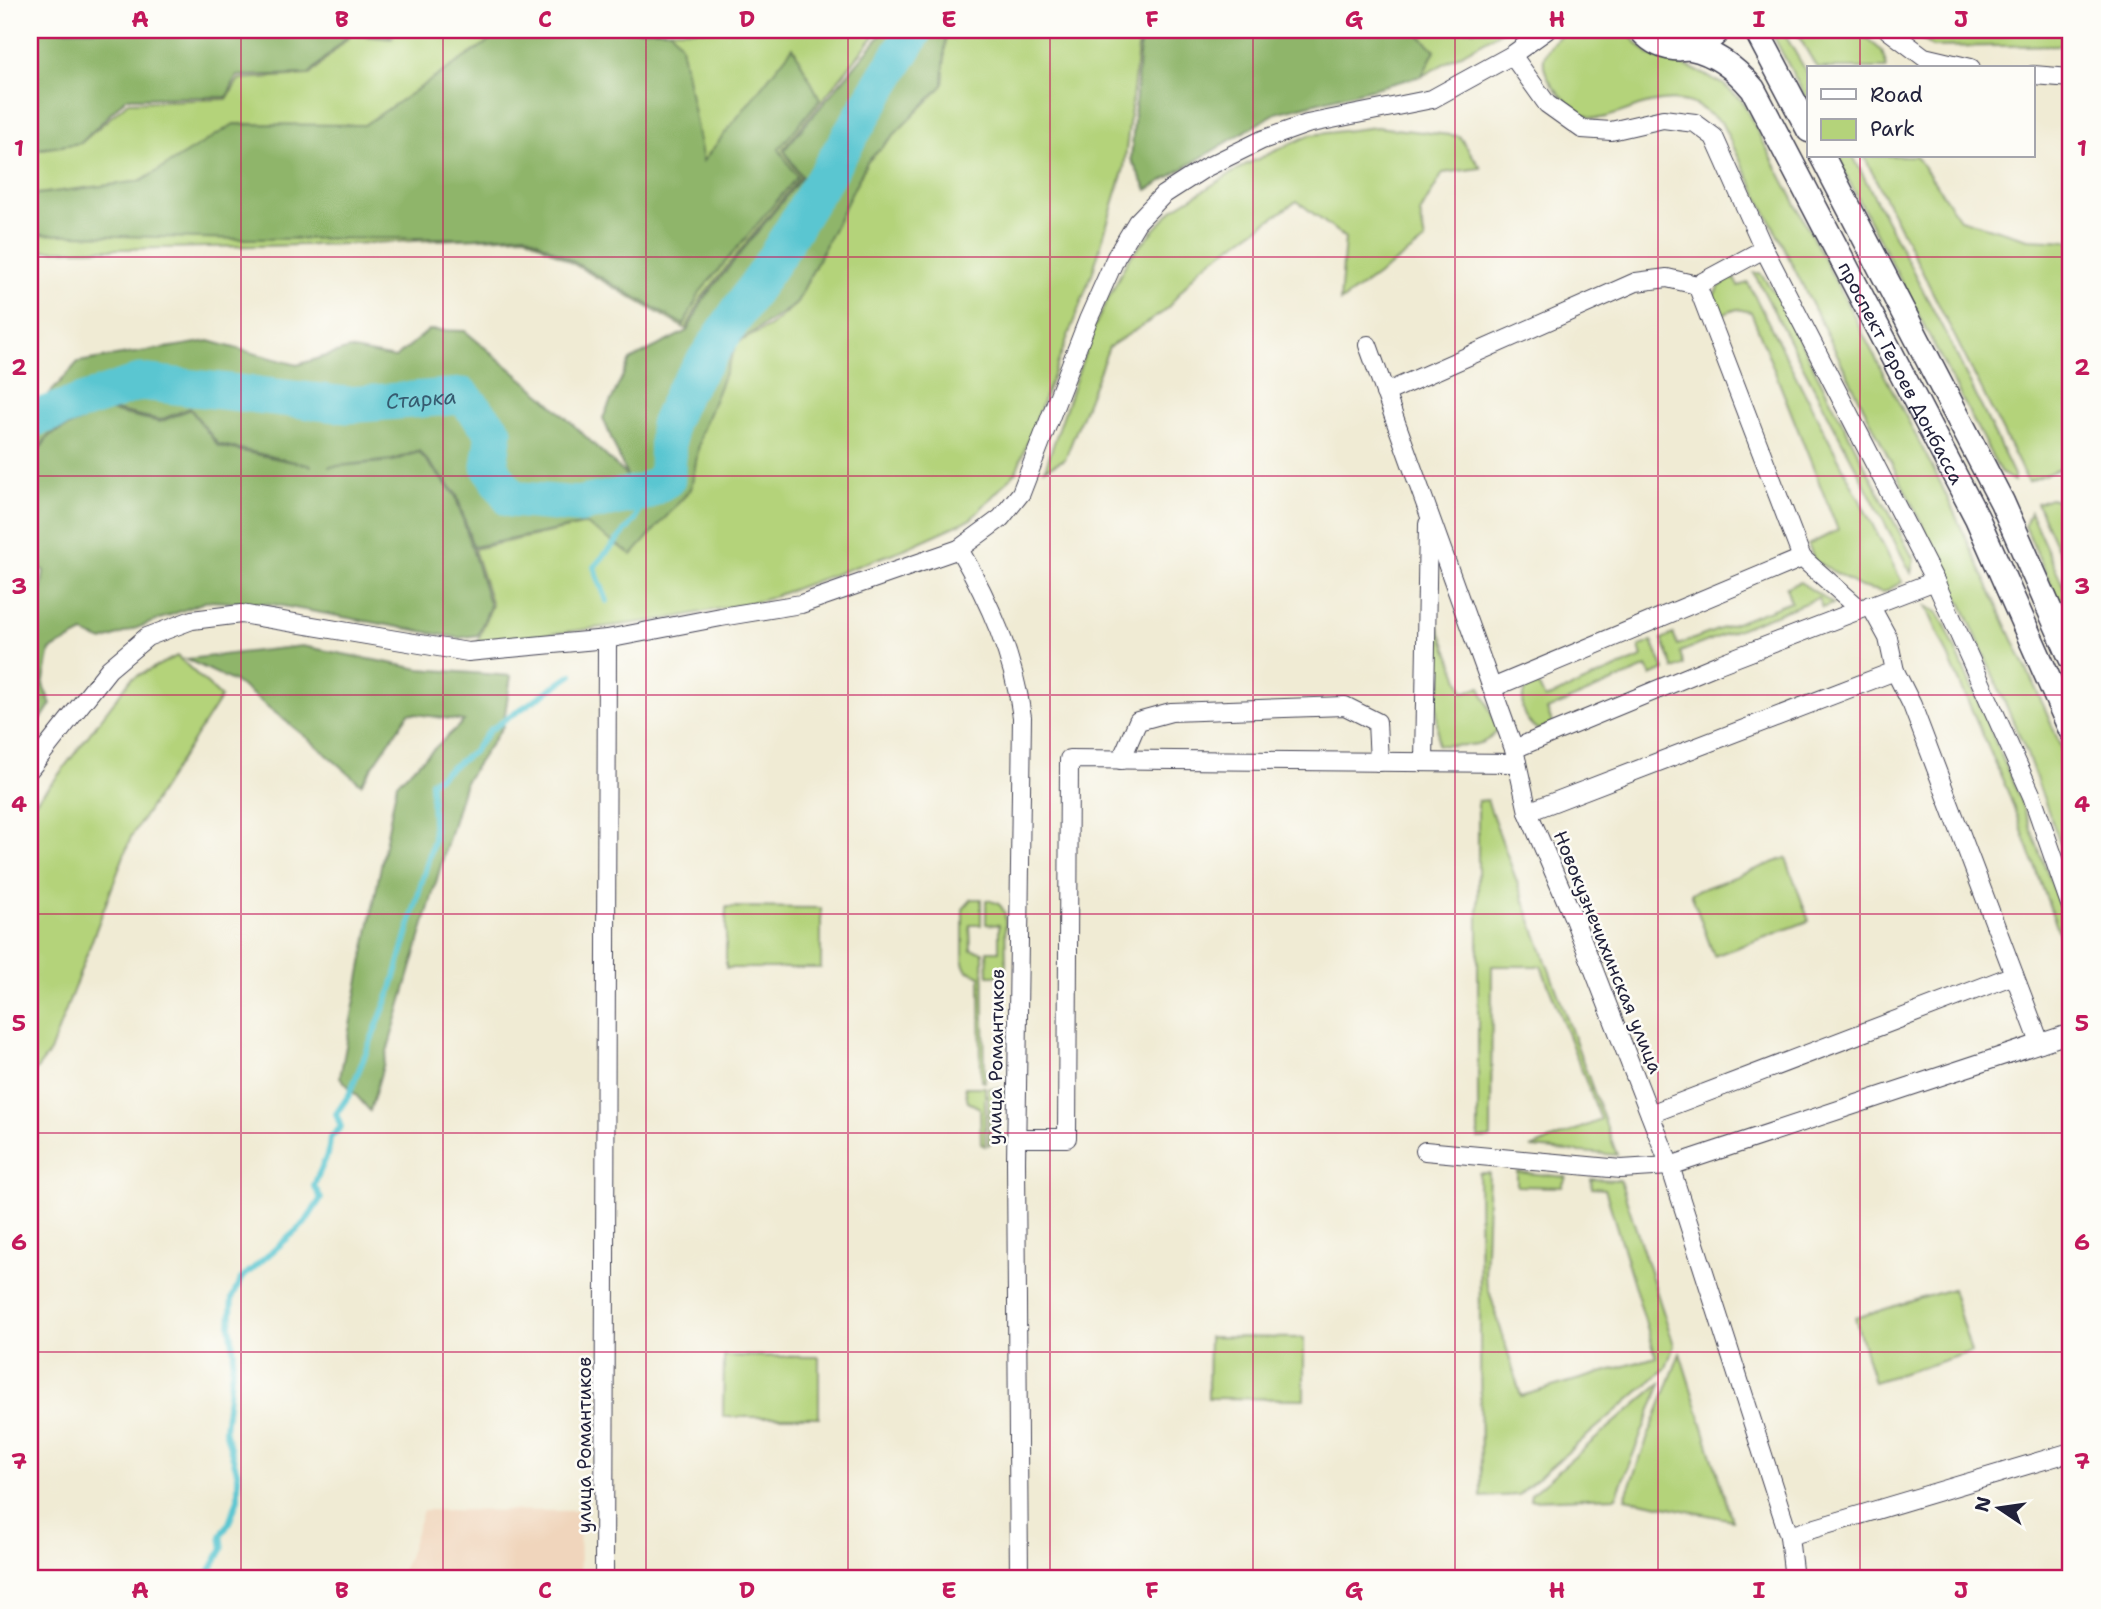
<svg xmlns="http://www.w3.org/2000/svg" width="2101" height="1609" font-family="'Shantell Sans',sans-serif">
  <rect width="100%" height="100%" fill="#fdfcf7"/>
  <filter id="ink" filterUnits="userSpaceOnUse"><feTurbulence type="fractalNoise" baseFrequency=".0143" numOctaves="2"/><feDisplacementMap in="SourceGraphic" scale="14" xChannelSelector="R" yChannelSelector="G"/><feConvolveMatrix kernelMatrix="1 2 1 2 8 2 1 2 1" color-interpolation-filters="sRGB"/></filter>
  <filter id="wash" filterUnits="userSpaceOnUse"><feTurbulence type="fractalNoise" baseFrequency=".00686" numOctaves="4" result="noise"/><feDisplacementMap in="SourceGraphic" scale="28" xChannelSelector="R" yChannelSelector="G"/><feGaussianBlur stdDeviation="1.57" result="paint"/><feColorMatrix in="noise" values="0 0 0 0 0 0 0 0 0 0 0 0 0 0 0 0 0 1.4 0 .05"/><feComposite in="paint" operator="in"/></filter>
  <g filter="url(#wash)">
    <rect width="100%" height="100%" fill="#f0ebd4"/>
    <polygon fill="#f0d5bc" points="423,1510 579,1511 580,1579 398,1579 407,1560"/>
    <g fill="#b4d37a" stroke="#6b7a5a" stroke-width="2">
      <polygon points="394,30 879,30 783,149 800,177 702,297 686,329 525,236 347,244 30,251 30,151 81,143 128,102 227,99 239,79 310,75 351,35 392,39"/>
      <polygon points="946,30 1140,30 1124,168 1093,271 1016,472 971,519 904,549 764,600 667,619 477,643 492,605 474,549 587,524 632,554 691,489 701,433 737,343 770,326 796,304 867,162 943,85"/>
      <polygon points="1414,30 1504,30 1422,76 1435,50"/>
      <path d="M 1567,30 L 1624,30 L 1649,55 L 1691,68 L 1723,84 L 1742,101 L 1940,482 L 2046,711 L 2071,773 L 2071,873 L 2026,751 L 1962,604 L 1721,122 C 1712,117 1703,108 1693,104 C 1672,96 1645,103 1625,111 C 1616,114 1603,120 1593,118 C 1574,113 1541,80 1544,59 C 1546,48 1558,37 1567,30 Z"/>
      <polygon points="1770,30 1782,30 1809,76 1809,104"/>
      <polygon points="1795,30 1857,30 1882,51 1887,68 1817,68"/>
      <polygon points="1909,30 2071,30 2071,45 1932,47"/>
      <polygon points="1376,127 1459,136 1481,168 1443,173 1420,213 1425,241 1340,302 1345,238 1297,201 1200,268 1165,311 1109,347 1065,459 1045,469 1093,329 1128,259 1173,209 1247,164 1310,135"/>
      <polygon points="1836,156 1853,156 1954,350 2014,475 2014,481 2000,472"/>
      <polygon points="1864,156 1916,156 1960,219 2028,239 2071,241 2071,471 2068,465 2028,482"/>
      <polygon points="1754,273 1760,273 1775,293 1914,560 1911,573"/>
      <polygon points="1733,277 1738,286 1748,283 1902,582 1884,592 1861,587 1815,561 1808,545 1838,530 1751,312 1737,309 1719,316 1713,296 1720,286"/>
      <polygon points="2050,498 2063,502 2071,520 2071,578 2037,503"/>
      <polygon points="2030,512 2071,603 2071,631 2025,526"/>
      <polygon points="1800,582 1833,604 1822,608 1818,598 1680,652 1684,665 1674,669 1662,639 1673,634 1678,645 1791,602 1786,587"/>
      <polygon points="1926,606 1937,612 1945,625 2015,787 2071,935 2071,966 2008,792"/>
      <path d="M 1434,615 L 1464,692 L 1480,687 L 1498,729 C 1486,750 1460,745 1438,745 Z"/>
      <path d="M 1652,641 L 1664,670 L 1651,676 L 1647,667 L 1547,710 L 1553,724 L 1538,730 C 1522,719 1519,707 1525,689 L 1538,684 L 1545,699 L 1642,657 L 1639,647 Z"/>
      <polygon points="177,656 221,697 131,837 50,1052 30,1078 30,807 53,782 131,679"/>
      <polygon points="1487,800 1617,1155 1531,1148 1601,1120 1541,966 1492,966 1491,1138 1478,1139 1478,801"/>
      <polygon points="1786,858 1809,921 1714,956 1691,893"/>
      <polygon points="972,899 981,899 981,925 970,925 971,950 983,952 985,1082 981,1081 980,976 966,970 963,963 963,909"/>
      <path d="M 986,900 C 997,902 1002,904 1005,915 L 1006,966 L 996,976 L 988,976 L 987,951 L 999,951 L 999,925 L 986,924 Z"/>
      <polygon points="726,907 821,908 821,968 726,968"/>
      <polygon points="965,1087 985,1087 985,1146 981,1144 980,1108 968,1102"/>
      <polygon points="988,1088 1007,1088 1007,1099 1002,1108 991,1109 991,1143 988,1145"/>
      <polygon points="1517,1172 1566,1177 1562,1187 1517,1186"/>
      <polygon points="1479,1173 1489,1173 1485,1277 1521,1396 1656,1357 1605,1189 1592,1188 1591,1179 1620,1180 1674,1345 1666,1368 1518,1495 1481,1497"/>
      <polygon points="1952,1289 1971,1352 1874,1382 1855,1318"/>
      <polygon points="1209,1337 1304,1338 1304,1399 1208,1398"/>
      <polygon points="1680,1353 1732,1520 1625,1498"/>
      <polygon points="724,1356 819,1357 819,1417 723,1417"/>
      <polygon points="1662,1382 1616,1497 1530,1500 1531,1494"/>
    </g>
    <g fill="#8fb56a" stroke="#586c52" stroke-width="2">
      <polygon points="30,30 391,30 390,37 351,33 309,74 237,76 227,97 126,98 81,143 30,150"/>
      <polygon points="506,30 670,30 681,45 703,161 793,47 820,99 779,149 797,177 700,292 684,325 525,234 475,238 241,239 30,234 30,195 141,181 234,124 364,125"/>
      <polygon points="885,30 946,30 943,85 867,162 796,304 737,343 701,433 691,489 632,555 586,524 473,547 457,495 419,451 392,460 328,467 393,461 419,452 455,495 490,606 478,635 459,638 272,604 207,601 103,641 83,633 50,650 43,685 51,704 42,718 30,719 30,668 44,570 30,566 30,463 50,435 105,410 160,422 190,409 218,446 312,466 218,444 190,408 160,420 105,408 49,435 30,460 30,402 44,400 78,362 209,341 297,365 349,349 395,358 429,330 465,331 543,396 627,476 603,418 630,360 687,331 704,298 802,177 784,150"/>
      <polygon points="1141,30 1414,30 1435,50 1422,76 1276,113 1147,190 1131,159"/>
      <polygon points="302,646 420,669 511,676 503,726 465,782 370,1111 340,1077 397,783 464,721 409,713 361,784 312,742 239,684 186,659"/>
    </g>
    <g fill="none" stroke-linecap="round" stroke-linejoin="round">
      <g stroke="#5ac6d1" stroke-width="6">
        <polyline points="607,601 594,567 635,520 645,492"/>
        <path d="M 205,1579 L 223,1548 L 221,1536 L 229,1523 L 238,1499 L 238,1475 L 225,1430 L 234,1352 L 230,1326 L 232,1298 L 241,1279 L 305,1223 L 321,1198 L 314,1186 C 319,1170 330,1156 330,1138 L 341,1127 L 336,1114 L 349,1095 L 392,988 L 434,839 L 431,782 L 473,752 L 490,730 L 572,675"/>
      </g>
      <path stroke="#5ac6d1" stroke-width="37" id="s1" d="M 30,420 L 140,382 L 347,405 L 463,396 L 494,432 L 489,466 L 511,499 L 577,505 L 645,492 L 667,479 L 668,425 L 682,394 L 777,255 L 915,30"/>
    </g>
  </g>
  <g filter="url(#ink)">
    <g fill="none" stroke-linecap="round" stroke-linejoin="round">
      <g stroke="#414052" stroke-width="20">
        <g id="street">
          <polyline points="1888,30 1924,57 1971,68"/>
          <polyline points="1512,55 1547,104 1582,129 1611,131 1663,119 1695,123 1714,137 1764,249 1935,581 2032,796 2071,907"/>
          <polyline points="2033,75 2071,78"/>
          <polyline points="1764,249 1697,285 1802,558"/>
          <polyline points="1368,345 1514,749 1528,812 1574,919 1670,1166 1789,1536 1794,1579"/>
          <polyline points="1385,393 1636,282 1667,278 1697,285"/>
          <path d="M 959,549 C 989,601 1014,656 1022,717 L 1016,1162 L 1019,1579"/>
          <polyline points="1895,671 1912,705 2040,1043"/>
          <polyline points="1492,688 1802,558 1860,609"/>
          <polyline points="1514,749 1719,664 1935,581"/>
          <polyline points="1121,760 1138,721 1171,712 1345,706 1377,722 1379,762"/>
          <polyline points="1424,762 1428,524"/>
          <polyline points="30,769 109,669 147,637 192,620 241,614 468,652 607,639 721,617 801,604 959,549 1001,518 1021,493 1088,320 1116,257 1137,222 1163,195 1205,168 1262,140 1307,124 1432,99 1512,55 1547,30"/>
          <polyline points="1528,812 1895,671 1888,638 1870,605"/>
          <polyline points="1650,1114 2014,975"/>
          <polyline points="1016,1138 1067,1138 1069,759 1517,763"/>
          <polyline points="1425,1151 1621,1169 1670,1166 2071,1033"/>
          <polyline points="1789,1536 2071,1452"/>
          <polyline points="604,1579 607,639"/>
        </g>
      </g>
      <g stroke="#414052" stroke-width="27">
        <g id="secondary">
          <path d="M 1641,30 C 1663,55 1697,54 1719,30"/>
          <polyline points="1756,30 1809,130"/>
          <path id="s2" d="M 1691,48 C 1716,53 1737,70 1753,89 L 1977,518 L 2071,730"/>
          <polyline points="1822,156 2002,502 2071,658"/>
        </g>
      </g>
      <use href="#street" stroke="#fff" stroke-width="18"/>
      <use href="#secondary" stroke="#fff" stroke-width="24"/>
    </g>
  </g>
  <path fill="none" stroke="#c2185b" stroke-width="2" stroke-opacity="0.55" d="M 241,30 L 241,1579M 443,30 L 443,1579M 646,30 L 646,1579M 848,30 L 848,1579M 1050,30 L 1050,1579M 1253,30 L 1253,1579M 1455,30 L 1455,1579M 1658,30 L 1658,1579M 1860,30 L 1860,68M 1860,156 L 1860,1579M 30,257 L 2071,257M 30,476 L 2071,476M 30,695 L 2071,695M 30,914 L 2071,914M 30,1133 L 2071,1133M 30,1352 L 2071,1352"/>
  <g text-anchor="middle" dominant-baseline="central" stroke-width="5" stroke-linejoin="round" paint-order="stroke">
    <g font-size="19" fill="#22223b" stroke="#fdfcf7">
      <text stroke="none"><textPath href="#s2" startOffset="396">проспект Героев Донбасса</textPath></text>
      <text transform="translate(1608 952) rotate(68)">Новокузнечихинская улица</text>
      <text transform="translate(996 1057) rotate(-89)">улица Романтиков</text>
      <text transform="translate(584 1445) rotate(-90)">улица Романтиков</text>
    </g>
    <g font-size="21" font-style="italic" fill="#365b70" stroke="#fdfcf7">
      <text stroke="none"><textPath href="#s1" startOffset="399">Старка</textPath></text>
    </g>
  </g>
  <rect width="2101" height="1609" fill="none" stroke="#fdfcf7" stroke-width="77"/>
  <rect x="1807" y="66" width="228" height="91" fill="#fdfcf7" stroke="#a5a5ac" stroke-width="2"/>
  <rect x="1821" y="89" width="35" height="10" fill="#ffffff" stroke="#a5a5ac" stroke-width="2"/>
  <text x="1870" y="102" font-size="21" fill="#22223b">Road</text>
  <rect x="1821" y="119" width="35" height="21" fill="#b4d37a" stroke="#a5a5ac" stroke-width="2"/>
  <text x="1870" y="136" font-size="21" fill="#22223b">Park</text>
  <g transform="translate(1999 1508) rotate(283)" stroke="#fdfcf7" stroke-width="5" paint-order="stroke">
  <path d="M0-5L12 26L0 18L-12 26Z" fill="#22223b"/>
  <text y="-10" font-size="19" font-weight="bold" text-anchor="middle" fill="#22223b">N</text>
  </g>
  <rect x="38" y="38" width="2024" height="1532" fill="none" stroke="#c2185b" stroke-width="2.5"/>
  <g font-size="23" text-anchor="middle" font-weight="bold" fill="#c2185b">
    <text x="140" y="27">A</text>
    <text x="342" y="27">B</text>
    <text x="545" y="27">C</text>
    <text x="747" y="27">D</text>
    <text x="949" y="27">E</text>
    <text x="1152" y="27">F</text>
    <text x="1354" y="27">G</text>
    <text x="1557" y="27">H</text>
    <text x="1759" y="27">I</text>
    <text x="1961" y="27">J</text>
    <text x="19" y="156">1</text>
    <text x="2082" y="156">1</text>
    <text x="19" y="375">2</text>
    <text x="2082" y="375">2</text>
    <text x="19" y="594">3</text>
    <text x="2082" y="594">3</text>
    <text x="19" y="812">4</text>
    <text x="2082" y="812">4</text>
    <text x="19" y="1031">5</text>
    <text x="2082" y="1031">5</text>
    <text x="19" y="1250">6</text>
    <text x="2082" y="1250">6</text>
    <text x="19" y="1469">7</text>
    <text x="2082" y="1469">7</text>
    <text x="140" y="1598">A</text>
    <text x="342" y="1598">B</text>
    <text x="545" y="1598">C</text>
    <text x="747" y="1598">D</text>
    <text x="949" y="1598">E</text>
    <text x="1152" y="1598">F</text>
    <text x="1354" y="1598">G</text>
    <text x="1557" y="1598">H</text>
    <text x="1759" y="1598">I</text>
    <text x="1961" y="1598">J</text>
  </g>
</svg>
